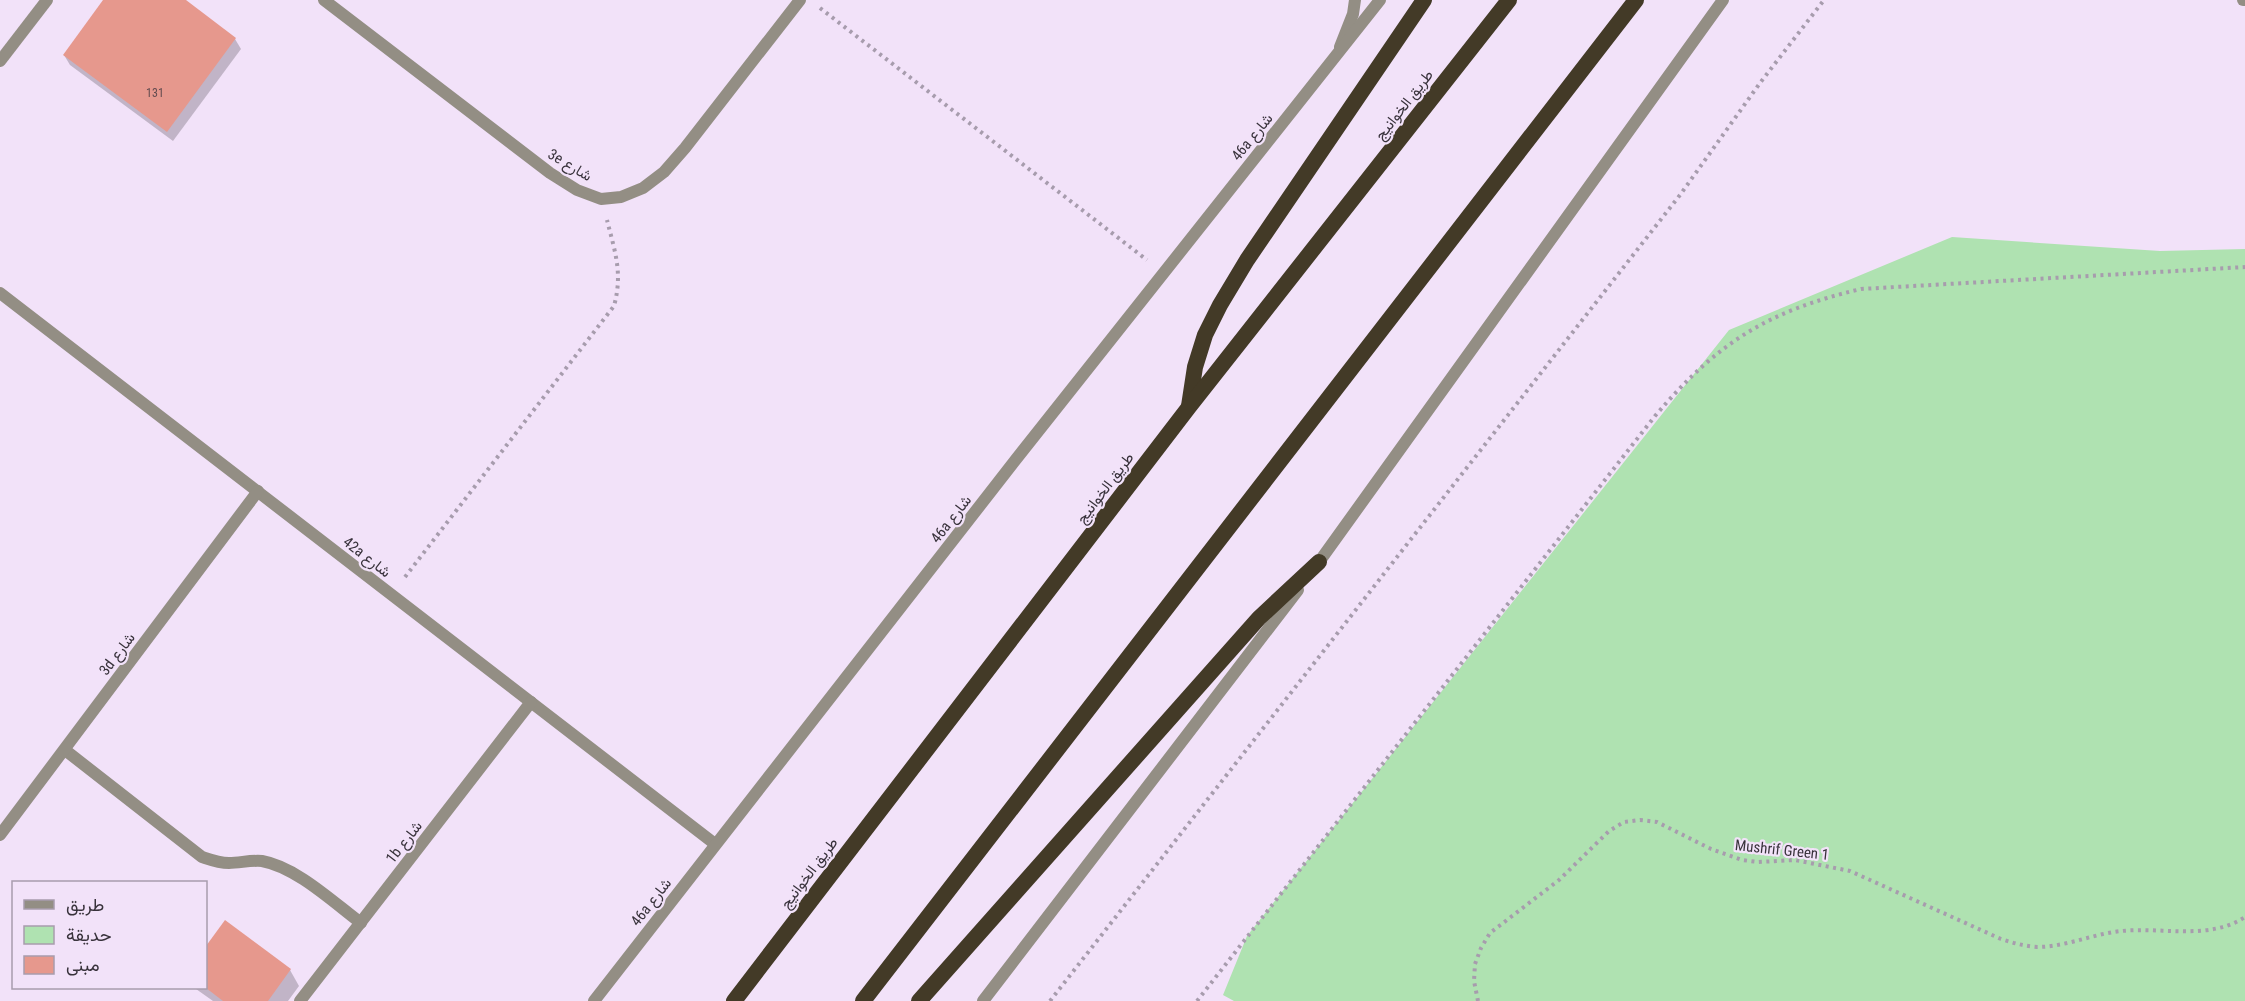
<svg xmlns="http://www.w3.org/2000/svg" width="2245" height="1001" font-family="'Roboto Condensed',Vazirmatn,sans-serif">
  <rect width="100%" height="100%" fill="#f2e2f9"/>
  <polygon fill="#afe2b1" points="1952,237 2160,251 2245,249 2245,1001 1234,1001 1223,995 1247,936 1729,330"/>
  <g fill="#0003">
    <polygon points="105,0 183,0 235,39 241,49 173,141 70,65 64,55"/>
    <polygon points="225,922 290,970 299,986 288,1001 213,1001 196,989 195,988 206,988 206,949"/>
  </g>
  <g fill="#e6988d">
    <polygon points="103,0 186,0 236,38 167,132 63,55"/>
    <polygon points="225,920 291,969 268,1001 223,1001 206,988 206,946"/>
  </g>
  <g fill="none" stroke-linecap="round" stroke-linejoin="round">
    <g stroke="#a79cad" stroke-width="4" stroke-dasharray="3 4.5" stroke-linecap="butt">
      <polyline points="820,8 1147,260"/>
      <path d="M 405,577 L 614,306 C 623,273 615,252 607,220"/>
      <polyline points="1050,1001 1680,195 1760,83 1824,0"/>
      <path d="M 1197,1001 L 1655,416 C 1717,343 1767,311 1861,289 L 2245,267"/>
      <path d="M 1478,1001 L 1474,981 L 1475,964 L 1481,948 L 1490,933 L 1559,880 L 1609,831 L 1624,822 L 1640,820 L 1657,822 L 1711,849 L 1742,860 L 1758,862 L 1795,860 L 1850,871 L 2001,939 C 2013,943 2024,946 2037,947 C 2063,947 2088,936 2114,932 C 2157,925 2207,942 2245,917"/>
    </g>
    <g stroke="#938e84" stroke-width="12">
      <polyline points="2243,0 2245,0"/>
      <polyline points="0,61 47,0"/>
      <path d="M 65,750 L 202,857 C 211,860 219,863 229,863 C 240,863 250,860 262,861 C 296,867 333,902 361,923"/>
    </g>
    <g stroke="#938e84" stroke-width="12">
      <polyline points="324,0 550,173 577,190 601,199 621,197 643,188 664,172 685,148 800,0"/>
      <polyline points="1340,47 1353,14 1355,0"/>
      <polyline points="0,293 715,844"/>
      <polyline points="0,835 258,491"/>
      <polyline points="300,1001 531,702"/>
    </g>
    <g stroke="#938e84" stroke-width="12">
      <polyline points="1314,569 1723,0"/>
      <polyline points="594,1001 1017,458 1380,0"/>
      <polyline points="983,1001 1298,590"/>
    </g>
    <g stroke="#433a27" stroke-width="16">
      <polyline points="1189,406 1195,367 1205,335 1220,305 1247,260 1424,0"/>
      <polyline points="734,1001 1189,407 1509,0"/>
      <polyline points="863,1001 1636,0"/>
      <polyline points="919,1001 1259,618 1319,562"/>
    </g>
  </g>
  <g text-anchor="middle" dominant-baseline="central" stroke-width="4.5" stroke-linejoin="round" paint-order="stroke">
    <g font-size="12" fill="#644c50">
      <text x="155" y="93">131</text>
    </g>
    <g font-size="15" fill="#38323b" stroke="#f2e2f9">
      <text transform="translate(1404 105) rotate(-52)">طريق الخوانيج</text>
      <text transform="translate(1252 137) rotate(-51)">46a شارع</text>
      <text transform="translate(570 165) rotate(31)">3e شارع</text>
      <text transform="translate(1105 488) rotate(-53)">طريق الخوانيج</text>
      <text transform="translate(951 519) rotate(-52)">46a شارع</text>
      <text transform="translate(367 557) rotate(38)">42a شارع</text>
      <text transform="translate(117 654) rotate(-53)">3d شارع</text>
      <text transform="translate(404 842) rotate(-52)">1b شارع</text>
      <text transform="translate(1782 850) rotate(6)">Mushrif Green 1</text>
      <text transform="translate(809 873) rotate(-53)">طريق الخوانيج</text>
      <text transform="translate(651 902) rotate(-52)">46a شارع</text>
    </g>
  </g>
  <rect x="12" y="881" width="195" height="108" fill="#f2e2f9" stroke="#a89cad" stroke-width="1.5"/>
  <rect x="24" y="900" width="30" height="9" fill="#938e84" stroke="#a89cad" stroke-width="1.5"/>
  <text x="66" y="911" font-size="18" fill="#38323b">طريق</text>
  <rect x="24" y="926" width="30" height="18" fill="#afe2b1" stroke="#a89cad" stroke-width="1.5"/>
  <text x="66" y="941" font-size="18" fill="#38323b">حديقة</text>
  <rect x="24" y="956" width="30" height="18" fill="#e6988d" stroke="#a89cad" stroke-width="1.5"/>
  <text x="66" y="971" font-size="18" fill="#38323b">مبنى</text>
</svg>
